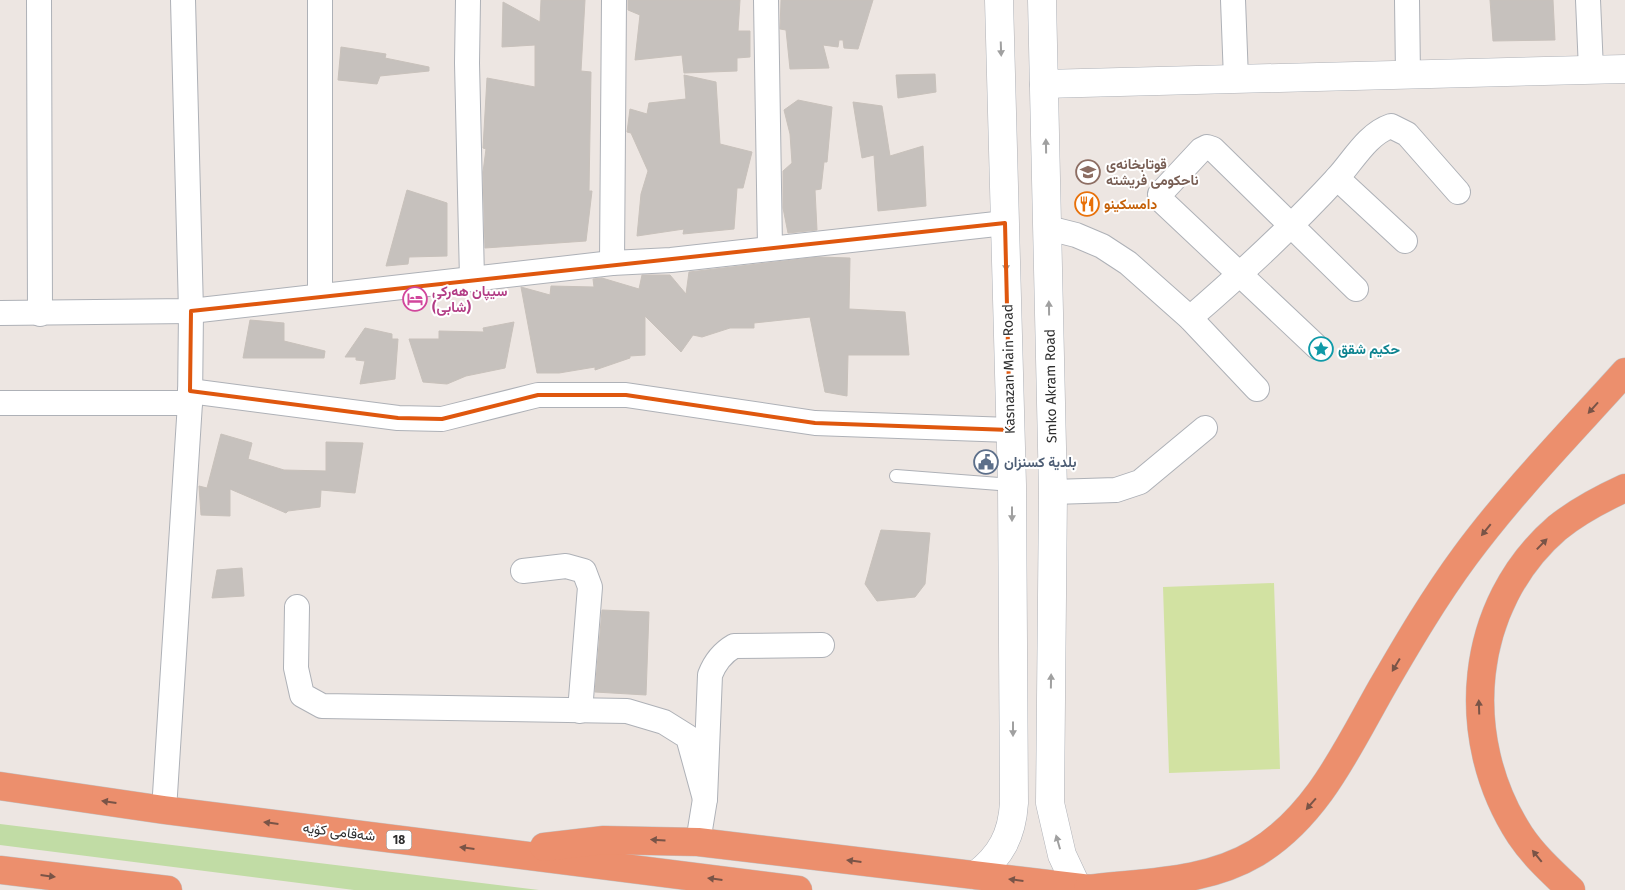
<svg xmlns="http://www.w3.org/2000/svg" width="1625" height="890" font-family="'Fira Sans',Vazirmatn,sans-serif">
  <rect width="100%" height="100%" fill="#ede6e2"/>
  <polygon fill="#c1dca5" points="0,824 539,890 354,890 0,845"/>
  <polygon fill="#d2e2a2" points="1274,583 1280,769 1169,773 1163,587"/>
  <g fill="#c6c1bd" stroke="#c8c1bb">
    <polygon points="541,0 585,0 581,71 591,72 589,191 592,191 586,241 485,248 483,172 486,149 483,148 487,78 535,87 535,45 502,47 503,2 540,22"/>
    <polygon points="628,0 740,0 738,31 750,31 750,57 737,58 737,71 684,73 682,55 635,60 640,15 628,10"/>
    <polygon points="781,0 873,0 858,49 844,48 843,40 839,40 838,47 823,45 829,68 790,69 786,30 780,29"/>
    <polygon points="1490,0 1553,0 1555,40 1493,41"/>
    <polygon points="341,47 386,54 385,58 429,67 429,71 380,76 377,84 338,80"/>
    <polygon points="935,74 936,92 898,98 896,75"/>
    <polygon points="684,75 716,82 720,144 752,152 743,188 737,188 734,229 683,234 684,229 637,236 641,194 648,171 631,133 627,132 630,109 647,114 649,103 686,99"/>
    <polygon points="798,100 832,107 827,162 824,162 821,189 815,190 817,230 788,233 783,208 783,171 792,163 790,134 784,110"/>
    <polygon points="853,102 882,106 890,156 923,146 926,206 878,211 874,155 862,158"/>
    <polygon points="407,190 447,203 447,256 409,257 408,264 386,266"/>
    <polygon points="819,257 850,258 849,309 905,312 909,355 848,355 847,396 825,392 810,317 754,323 754,328 730,328 702,337 693,335 681,352 645,316 645,355 630,356 630,358 595,370 595,367 559,373 537,373 521,287 550,295 551,286 594,287 593,279 602,278 639,289 642,275 670,275 686,294 689,272"/>
    <polygon points="250,320 284,323 284,341 325,351 324,358 243,358"/>
    <polygon points="514,322 505,368 466,376 447,384 423,382 409,339 439,339 439,331 484,332 483,328"/>
    <polygon points="365,328 392,334 392,339 398,339 395,379 360,384 365,361 356,360 356,357 345,357"/>
    <polygon points="221,434 252,443 248,459 284,470 326,471 326,442 363,443 355,493 321,490 320,507 288,511 286,513 230,489 230,516 201,515 199,486 207,488"/>
    <polygon points="881,530 930,533 925,584 915,597 877,601 865,584"/>
    <polygon points="242,568 244,596 212,598 217,570"/>
    <polygon points="602,610 649,612 646,695 595,692"/>
  </g>
  <g fill="none" stroke-linecap="round" stroke-linejoin="round">
    <g stroke="#aeb1b7" stroke-width="14">
      <polyline id="lane" points="896,476 1012,485"/>
    </g>
    <g stroke="#aeb1b7" stroke-width="26">
      <g id="street">
        <polyline points="39,0 40,314"/>
        <polyline points="468,0 467,63 472,279"/>
        <polyline points="766,0 770,248"/>
        <polyline points="1233,0 1236,79"/>
        <polyline points="1407,0 1408,75"/>
        <polyline points="1588,0 1591,70"/>
        <polyline points="1337,178 1405,241"/>
        <polyline points="1048,228 1076,235 1102,246 1128,263 1190,318 1257,389"/>
        <polyline points="612,263 614,0"/>
        <polyline points="320,295 320,0"/>
        <polyline points="0,313 191,311 612,263 671,260 1005,223"/>
        <path d="M 1190,318 C 1241,274 1291,228 1337,178 C 1353,161 1367,134 1391,126 L 1407,134 L 1458,192"/>
        <polyline points="1317,347 1161,200 1160,194 1201,150 1207,147 1213,149 1356,289"/>
        <polyline points="190,391 398,418 442,419 538,395 626,395 815,423 1010,430"/>
        <polyline points="0,403 190,403"/>
        <polyline points="1053,492 1116,490 1140,482 1205,428"/>
        <polyline points="523,571 566,566 584,571 590,587 580,711"/>
        <polyline points="297,607 296,668 302,695 322,706 627,711 664,722 688,737 705,799"/>
        <polyline points="164,810 190,403 191,311 183,0"/>
        <path d="M 698,842 L 705,799 L 710,675 C 715,662 722,653 734,646 L 822,645"/>
      </g>
    </g>
    <g stroke="#aeb1b7" stroke-width="29">
      <g id="secondary">
        <polyline points="1042,0 1053,492 1050,803 1062,855 1077,887"/>
        <polyline points="1044,84 1625,69"/>
        <path d="M 976,875 C 1001,856 1012,835 1014,803 L 1012,485 L 999,0"/>
      </g>
    </g>
    <g stroke="#c4c4c4" stroke-width="29">
      <g id="highway">
        <polyline points="0,786 164,810 798,890"/>
        <polyline points="544,847 604,840 698,842 1099,890"/>
        <polyline points="0,870 168,890"/>
        <path d="M 1088,889 C 1144,882 1206,883 1256,853 C 1317,816 1347,749 1381,689 C 1407,644 1434,598 1465,556 C 1513,491 1571,432 1625,372"/>
        <path d="M 1571,890 C 1553,873 1534,856 1520,835 C 1457,738 1468,605 1557,528 C 1578,511 1601,499 1625,488"/>
      </g>
    </g>
    <use href="#lane" stroke="#fff" stroke-width="12"/>
    <use href="#street" stroke="#fff" stroke-width="24"/>
    <use href="#secondary" stroke="#fff" stroke-width="28"/>
    <use href="#highway" stroke="#ec8f6d" stroke-width="28"/>
  </g>
  <defs><path id="oneway-solid" d="M-6-.8H1V-3.2L6.5 0L1 3.2V.8H-6Z" transform="scale(1.25)"/></defs>
  <g fill="#a0a0a0">
    <use href="#oneway-solid" transform="translate(1001 49) rotate(88)"/>
    <use href="#oneway-solid" transform="translate(1046 146) rotate(-91)"/>
    <use href="#oneway-solid" transform="translate(1006 264) rotate(89)"/>
    <use href="#oneway-solid" transform="translate(1049 308) rotate(-91)"/>
    <use href="#oneway-solid" transform="translate(1012 514) rotate(90)"/>
    <use href="#oneway-solid" transform="translate(1051 681) rotate(-89)"/>
    <use href="#oneway-solid" transform="translate(1013 729) rotate(90)"/>
    <use href="#oneway-solid" transform="translate(1058 842) rotate(-106)"/>
  </g>
  <g fill="#795447">
    <use href="#oneway-solid" transform="translate(1593 408) rotate(132)"/>
    <use href="#oneway-solid" transform="translate(1486 530) rotate(129)"/>
    <use href="#oneway-solid" transform="translate(1542 544) rotate(-46)"/>
    <use href="#oneway-solid" transform="translate(1396 665) rotate(121)"/>
    <use href="#oneway-solid" transform="translate(1479 707) rotate(-92)"/>
    <use href="#oneway-solid" transform="translate(109 802) rotate(-172)"/>
    <use href="#oneway-solid" transform="translate(1311 804) rotate(131)"/>
    <use href="#oneway-solid" transform="translate(271 823) rotate(-173)"/>
    <use href="#oneway-solid" transform="translate(658 840) rotate(-177)"/>
    <use href="#oneway-solid" transform="translate(467 848) rotate(-173)"/>
    <use href="#oneway-solid" transform="translate(1537 856) rotate(-129)"/>
    <use href="#oneway-solid" transform="translate(854 861) rotate(-173)"/>
    <use href="#oneway-solid" transform="translate(48 876) rotate(7)"/>
    <use href="#oneway-solid" transform="translate(715 879) rotate(-173)"/>
    <use href="#oneway-solid" transform="translate(1016 880) rotate(-173)"/>
  </g>
  <path fill="none" stroke="#df570e" stroke-width="4" stroke-linejoin="round" d="M 1005,223 L 1010,430 L 815,423 L 626,395 L 538,395 L 442,419 L 398,418 L 190,391 L 191,311 Z"/>
  <defs>
    <g id="school-ring" transform="scale(1.25)"><circle r="9.5" fill="#fff" stroke="#8d6e63" stroke-width="1.5"/><path d="M0-5L7-2L0 1L-7-2ZM-4 1L0 2.5L4 1V4Q0 6-4 4Z" fill="#8d6e63"/></g>
    <g id="restaurant-ring" transform="scale(1.25)"><circle r="9.5" fill="#fff" stroke="#e8710a" stroke-width="1.5"/><path d="M-5-6h1v4h1v-4h1v4h1v-4h1v5L-1.5 .5V6h-2V.5L-5-1ZM5-6V6H3V1.5H1.5Q1.5-4 5-6Z" fill="#e8710a"/></g>
    <g id="hotel-ring" transform="scale(1.25)"><circle r="9.5" fill="#fff" stroke="#d1479c" stroke-width="1.5"/><path d="M-6-4.5h1.5V1H6V5H4.5V3h-9V5H-6ZM-4 0a1.8 1.8 0 1 1 3.6 0ZM.5 0V-2.5h3Q6-2.5 6 0Z" fill="#d1479c"/></g>
    <g id="sight-ring" transform="scale(1.25)"><circle r="9.5" fill="#fff" stroke="#0f9aa8" stroke-width="1.5"/><path d="M0-6L1.8-2.2L6-1.7L2.9 1.2L3.7 5.4L0 3.3L-3.7 5.4L-2.9 1.2L-6-1.7L-1.8-2.2Z" fill="#0f9aa8"/></g>
    <g id="civic-ring" transform="scale(1.25)"><circle r="9.5" fill="#fff" stroke="#5c6f8a" stroke-width="1.5"/><path d="M-.6-6.5H3V-4.5H.6V-3L4-1V1h2V6H-6V1h2V-1L-.6-3ZM-1.2 2.5V6h2.4V2.5Z" fill="#5c6f8a"/></g>
  </defs>
  <g fill-rule="evenodd">
    <use href="#school-ring" x="1088" y="172"/>
    <use href="#restaurant-ring" x="1087" y="204"/>
    <use href="#hotel-ring" x="415" y="299"/>
    <use href="#sight-ring" x="1321" y="349"/>
    <use href="#civic-ring" x="986" y="462"/>
  </g>
  <g text-anchor="middle" dominant-baseline="central" stroke-width="4" stroke-linejoin="round" paint-order="stroke">
    <rect fill="#fff" stroke="#6c6c6c" stroke-width="1" x="386.5" y="830.5" width="25" height="19" rx="4"/>
    <g font-size="12" font-weight="bold" fill="#2d2d2d">
      <text x="399" y="840">18</text>
    </g>
    <g font-size="14" font-weight="bold" fill="#785e54" stroke="#fff" text-anchor="start">
      <text x="1106" y="164">قوتابخانەی<tspan x="1106" dy="16">ناحکومی فریشتە</tspan></text>
    </g>
    <g font-size="14" font-weight="bold" fill="#c56008" stroke="#fff" text-anchor="start">
      <text x="1104" y="204">دامسكينو</text>
    </g>
    <g font-size="14" font-weight="bold" fill="#b23c85" stroke="#fff" text-anchor="start">
      <text x="432" y="291">سیپان هەرکی<tspan x="432" dy="16">(شابی)</tspan></text>
    </g>
    <g font-size="14" font-weight="bold" fill="#0d838f" stroke="#fff" text-anchor="start">
      <text x="1338" y="349">حكيم شقق</text>
    </g>
    <g font-size="14" fill="#2d2d2d" stroke="#fff">
      <text transform="translate(1009 369) rotate(-91)">Kasnazan Main Road</text>
      <text transform="translate(1051 386) rotate(-91)">Smko Akram Road</text>
      <text transform="translate(339 832) rotate(7)">شەقامی کۆیە</text>
    </g>
    <g font-size="14" font-weight="bold" fill="#4e5e75" stroke="#fff" text-anchor="start">
      <text x="1004" y="462">بلدية كسنزان</text>
    </g>
  </g>
</svg>
